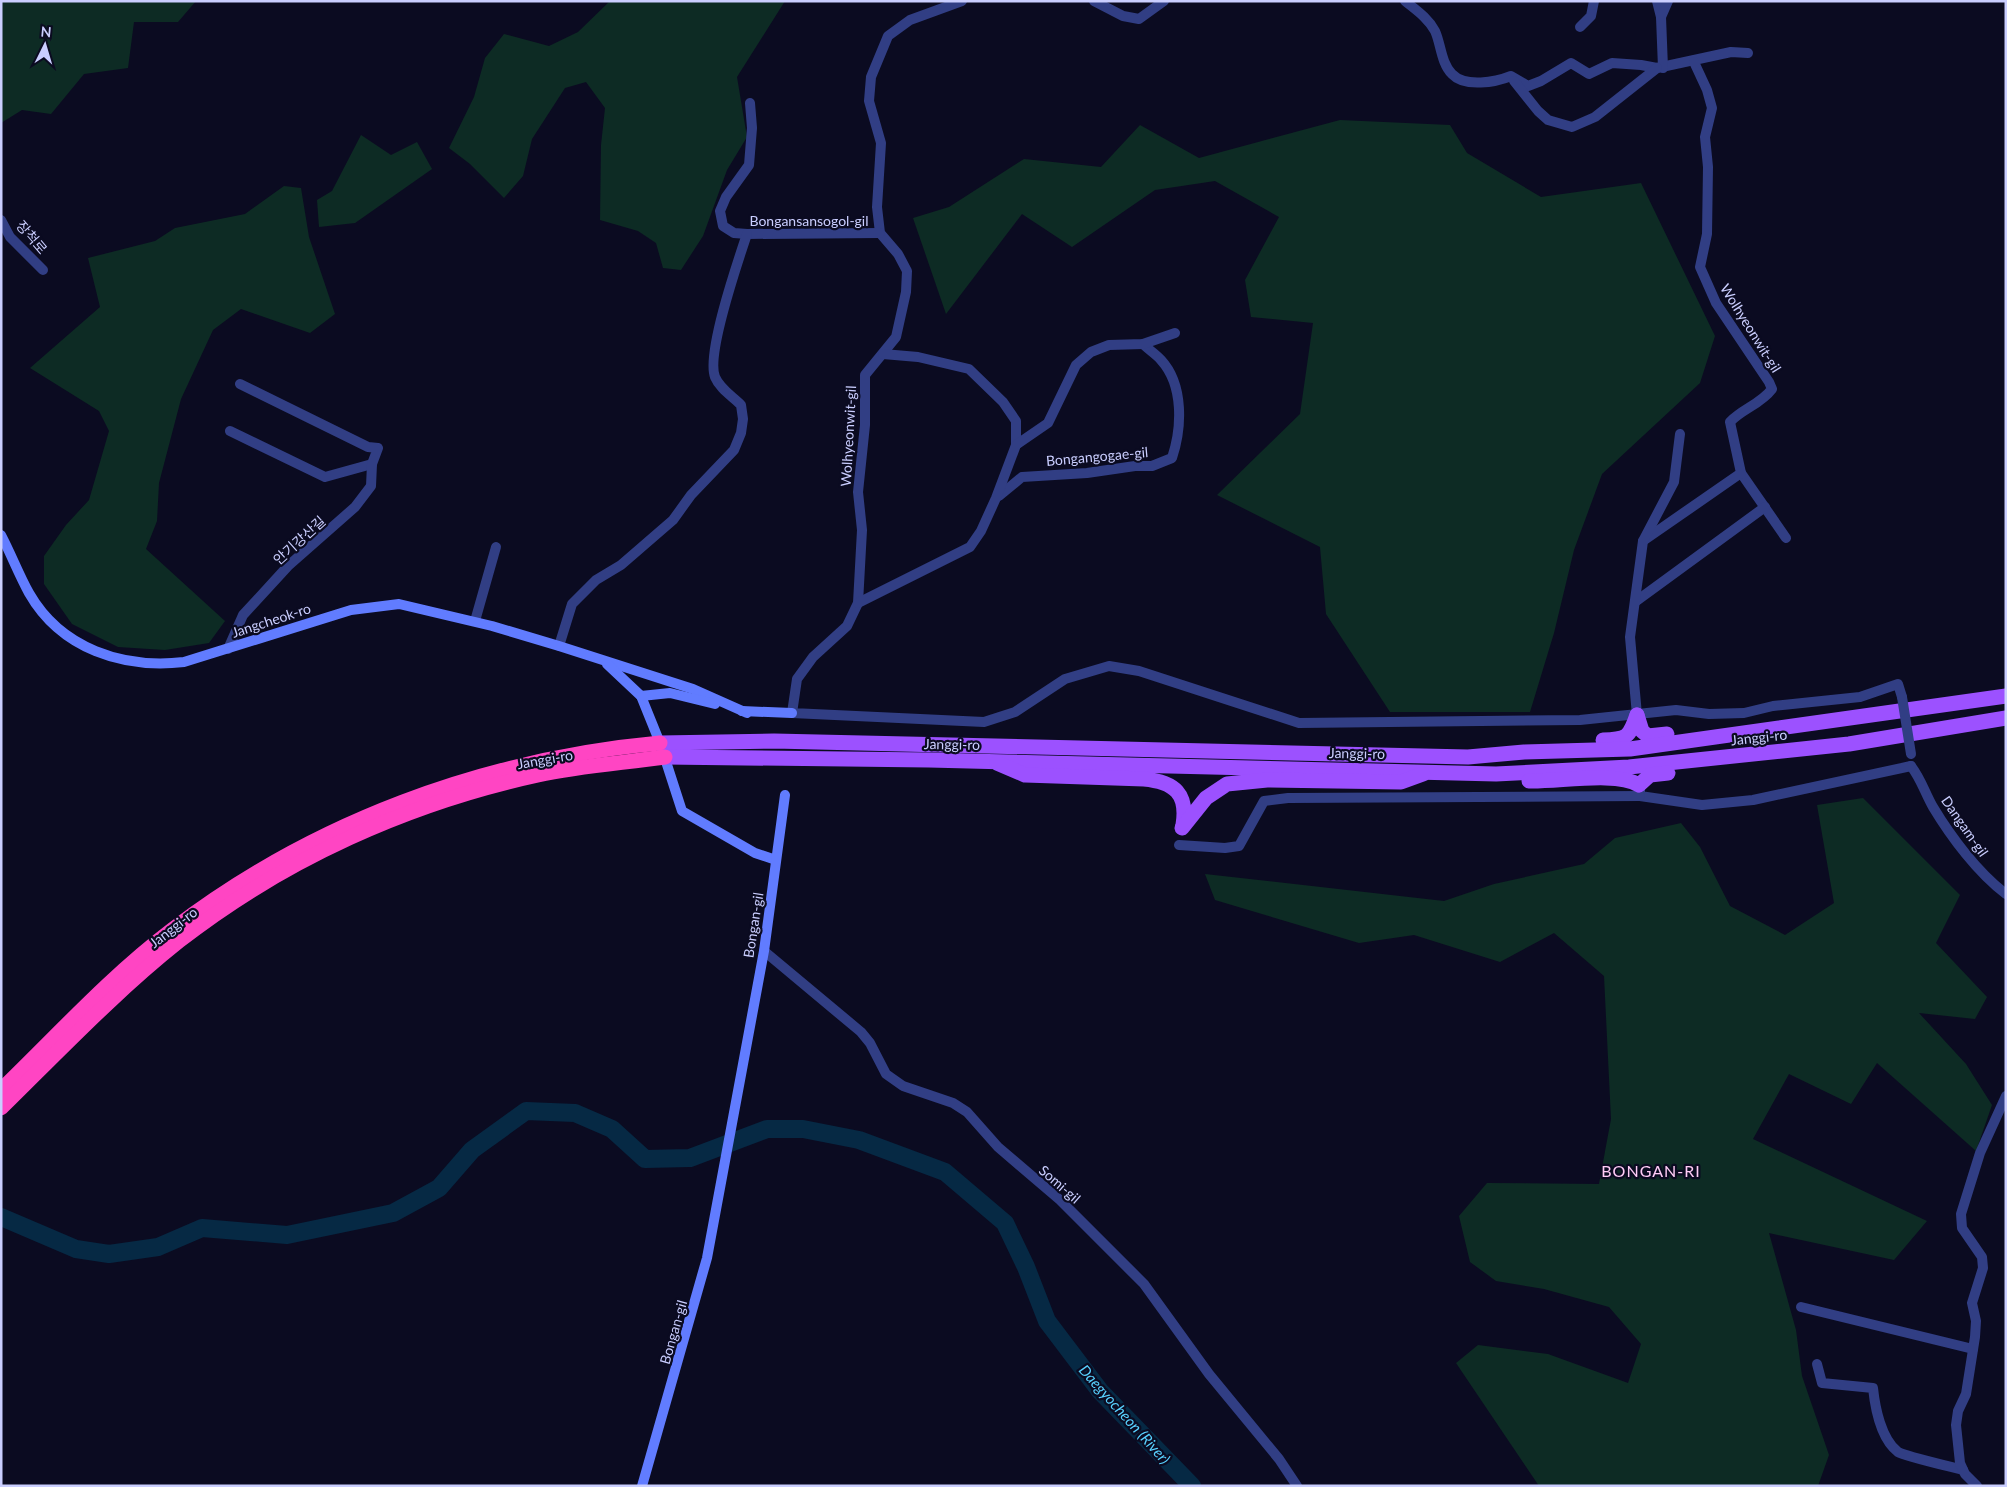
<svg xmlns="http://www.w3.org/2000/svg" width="2007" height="1487" font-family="Lato,'Noto Sans KR',sans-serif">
  <rect width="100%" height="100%" fill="#0b0b21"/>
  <g fill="#0d2b24">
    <polygon points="1,1 196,1 178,22 134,22 128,68 84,74 51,114 22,110 1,123"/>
    <polygon points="610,1 785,1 737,77 747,137 727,170 703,236 681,270 663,268 656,243 638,231 600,220 601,145 605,108 586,82 565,88 532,139 523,176 504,198 470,164 449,148 474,97 485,58 504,34 549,46 578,32"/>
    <polygon points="1340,120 1450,125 1467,153 1541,197 1641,183 1715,336 1700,383 1602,474 1574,550 1554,633 1530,712 1390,712 1326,614 1320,547 1217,495 1300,414 1313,323 1251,317 1245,280 1279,217 1215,181 1155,190 1072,247 1022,214 946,314 913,218 949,207 1024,159 1101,167 1140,125 1199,158"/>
    <polygon points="361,135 391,155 417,142 432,169 355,223 319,227 317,200 332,191"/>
    <polygon points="284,186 301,188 309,237 335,314 310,333 241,309 213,330 181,399 159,483 157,521 146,549 225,621 209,643 165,650 118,647 72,624 44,584 44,556 66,525 89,500 109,431 99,411 30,368 100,307 88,258 155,241 175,228 245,214"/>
    <polygon points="1863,798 1960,895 1936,943 1987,997 1975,1019 1919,1013 1966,1064 1992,1105 1976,1151 1877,1063 1851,1104 1789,1074 1753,1139 1927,1221 1894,1260 1769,1233 1796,1330 1802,1376 1829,1455 1818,1486 1539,1486 1456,1363 1478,1345 1548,1354 1628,1383 1641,1344 1609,1307 1544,1289 1496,1281 1470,1262 1459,1216 1487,1183 1599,1184 1611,1119 1604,976 1554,933 1500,962 1414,935 1359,943 1215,900 1205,874 1444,901 1494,884 1584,864 1615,838 1681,823 1700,847 1730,906 1785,935 1834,903 1817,805"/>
  </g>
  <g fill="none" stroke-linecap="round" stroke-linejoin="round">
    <polyline stroke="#062944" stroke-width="18" points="1,1217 76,1249 109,1254 158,1247 202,1228 287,1235 393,1213 439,1188 472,1150 526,1111 575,1113 612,1129 645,1159 690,1158 767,1129 803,1129 859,1140 945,1172 1005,1223 1026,1267 1047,1321 1100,1391 1192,1486"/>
    <g stroke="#313e84" stroke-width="10">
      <polyline points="962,1 910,20 888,36 871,77 869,101 881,143 877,207 880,233 898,254 907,271 906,292 896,337 865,375 865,425 858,492 862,530 858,603 847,626 813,657 797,679 792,713 984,722 1015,712 1065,679 1109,666 1139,671 1299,723 1580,720 1676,710 1709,714 1744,713 1773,706 1860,697 1898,684 1902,697"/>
      <polyline points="1094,1 1123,16 1139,19 1164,1"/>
      <path d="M 1405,1 C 1416,10 1428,18 1435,31 C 1441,44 1441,63 1452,74 C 1465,88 1496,82 1511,76 L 1528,86 L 1541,81 L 1571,63 L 1589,74 L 1612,63 L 1641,65 L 1657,68 L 1731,52 L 1748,53"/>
      <polyline points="1657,1 1661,17"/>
      <polyline points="1580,27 1591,16 1594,1"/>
      <polyline points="1663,68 1661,17 1668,1"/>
      <polyline points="1514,81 1538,111 1548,120 1572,127 1595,117 1657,68"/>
      <polyline points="750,103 752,128 749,165 726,197 720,211 723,226 734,233 747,234 880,233"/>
      <polyline points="1,220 10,237 43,270"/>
      <polyline points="883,354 918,357 969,369 1003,402 1016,421 1016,445"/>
      <polyline points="230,431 325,477 372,464"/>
      <polyline points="1741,473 1786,538"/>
      <path d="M 999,496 L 1022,477 L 1087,473 L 1135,466 L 1152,466 L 1172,458 C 1182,428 1184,385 1161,360 C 1156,354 1149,350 1143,344"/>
      <path d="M 1643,541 L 1741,473 L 1730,422 C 1742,409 1761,404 1772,389 L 1769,382 L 1716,303 L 1700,267 L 1707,234 L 1708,167 L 1705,137 L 1712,108 L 1707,90 L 1694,62"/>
      <polyline points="1635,602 1765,507"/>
      <polyline points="858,603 970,547 981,531 996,498 1016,445 1048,423 1076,365 1091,352 1109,345 1143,344 1175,333"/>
      <polyline points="475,621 496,547"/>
      <path d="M 559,646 L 572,604 L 596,580 L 621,565 L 673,520 L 691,495 L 734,450 L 741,433 L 743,419 L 741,405 C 732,396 720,389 715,377 C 706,354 738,261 747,234"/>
      <polyline points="228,649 243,615 288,566 355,507 371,486 372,464 378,448 368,447 240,384"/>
      <polyline points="1637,715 1630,637 1643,541 1674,482 1680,434"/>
      <path d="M 1911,766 C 1921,779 1925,793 1933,807 C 1951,837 1978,873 2006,894"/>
      <polyline points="1640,790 1640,796 1702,805 1753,800 1911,766"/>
      <polyline points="1179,845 1225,848 1239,846 1264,801 1288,798 1640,796"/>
      <polyline points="764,951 861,1032 870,1043 886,1074 903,1086 953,1103 967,1112 998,1147 1060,1200 1144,1284 1209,1374 1279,1459 1297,1486"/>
      <polyline points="1801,1307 1973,1349"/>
      <path d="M 1817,1364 L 1822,1383 L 1873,1388 C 1875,1407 1881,1439 1898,1452 C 1904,1456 1952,1467 1963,1470"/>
      <polyline points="1977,1486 1965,1474 1960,1463 1956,1425 1958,1411 1966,1394 1975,1337 1976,1321 1972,1303 1983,1268 1982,1257 1962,1228 1961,1214 1980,1153 2006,1096"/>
    </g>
    <g stroke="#617cff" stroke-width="10">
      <path d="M 1,535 C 11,554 19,575 29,593 C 61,649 123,669 184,662 L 351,610 L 399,604 L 492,626 L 559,646 L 693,689 L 747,713"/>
      <polyline points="607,664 641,696 660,743 682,811 755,853 776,860"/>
      <polyline points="641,696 670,693 715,704"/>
      <polyline points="742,711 792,713"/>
      <polyline points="642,1486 707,1258 764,951 785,795"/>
    </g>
    <g stroke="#9c51ff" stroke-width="15">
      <polyline points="1637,715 1642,731 1648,736 1667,734"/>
      <path d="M 1603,740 C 1627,739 1629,738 1637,715"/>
      <polyline points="660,743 774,741 1468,757 1524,752 1630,749 2006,696"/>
      <polyline points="665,757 929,760 1496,774 1629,767 1849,744 2006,718"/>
      <path d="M 997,763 L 1025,775 L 1144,779 C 1175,782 1188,794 1183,825"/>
      <path d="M 1529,781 C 1559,782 1616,771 1639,785 L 1650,775 L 1668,773"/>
      <polyline points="1182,828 1206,798 1227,784 1267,780 1401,782 1423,774"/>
    </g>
    <g stroke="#ff45c3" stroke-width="15">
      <path d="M 1,1090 C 57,1036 110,977 172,930 C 313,822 484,759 660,743"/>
      <path d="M 1,1108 C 59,1051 116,991 179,941 C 284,859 409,803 538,775 C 579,766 623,763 665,757"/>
    </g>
    <polyline stroke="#313e84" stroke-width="10" points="1902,697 1911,754"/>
  </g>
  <g text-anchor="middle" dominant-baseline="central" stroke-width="4.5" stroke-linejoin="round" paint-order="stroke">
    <g font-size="14" fill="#caceff" stroke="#0b0b21">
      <text x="809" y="220">Bongansansogol-gil</text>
      <text transform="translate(32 237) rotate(49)">장척로</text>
      <text transform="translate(1751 328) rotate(58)">Wolhyeonwit-gil</text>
      <text transform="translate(848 436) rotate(-87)">Wolhyeonwit-gil</text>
      <text transform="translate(1097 456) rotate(-5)">Bongangogae-gil</text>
      <text transform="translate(299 540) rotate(-42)">안기강산길</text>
      <text transform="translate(271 620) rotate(-18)">Jangcheok-ro</text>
      <text transform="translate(1759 737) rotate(-6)">Janggi-ro</text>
      <text transform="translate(952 744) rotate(1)">Janggi-ro</text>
      <text transform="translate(1357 753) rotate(1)">Janggi-ro</text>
      <text transform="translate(545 759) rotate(-10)">Janggi-ro</text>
      <text transform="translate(1965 826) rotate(55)">Dangam-gil</text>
      <text transform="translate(753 925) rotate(-81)">Bongan-gil</text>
      <text transform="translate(173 927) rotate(-38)">Janggi-ro</text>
      <text transform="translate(1060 1184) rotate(41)">Somi-gil</text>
      <text transform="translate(673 1332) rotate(-74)">Bongan-gil</text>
    </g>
    <g font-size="15" font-style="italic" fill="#58d2ff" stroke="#0b0b21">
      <text transform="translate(1125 1414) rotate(48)">Daegyocheon (River)</text>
    </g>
    <g font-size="16" letter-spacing="1" fill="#ffccf6" stroke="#0b0b21">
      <text x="1651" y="1170">BONGAN-RI</text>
    </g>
  </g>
  <rect width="2007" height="1487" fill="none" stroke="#caceff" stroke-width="5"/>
  <g transform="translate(45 45) rotate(5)" stroke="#0b0b21" stroke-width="4" paint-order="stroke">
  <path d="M0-4L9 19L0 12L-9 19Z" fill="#caceff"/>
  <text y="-8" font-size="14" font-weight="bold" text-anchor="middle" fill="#caceff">N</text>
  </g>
</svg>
